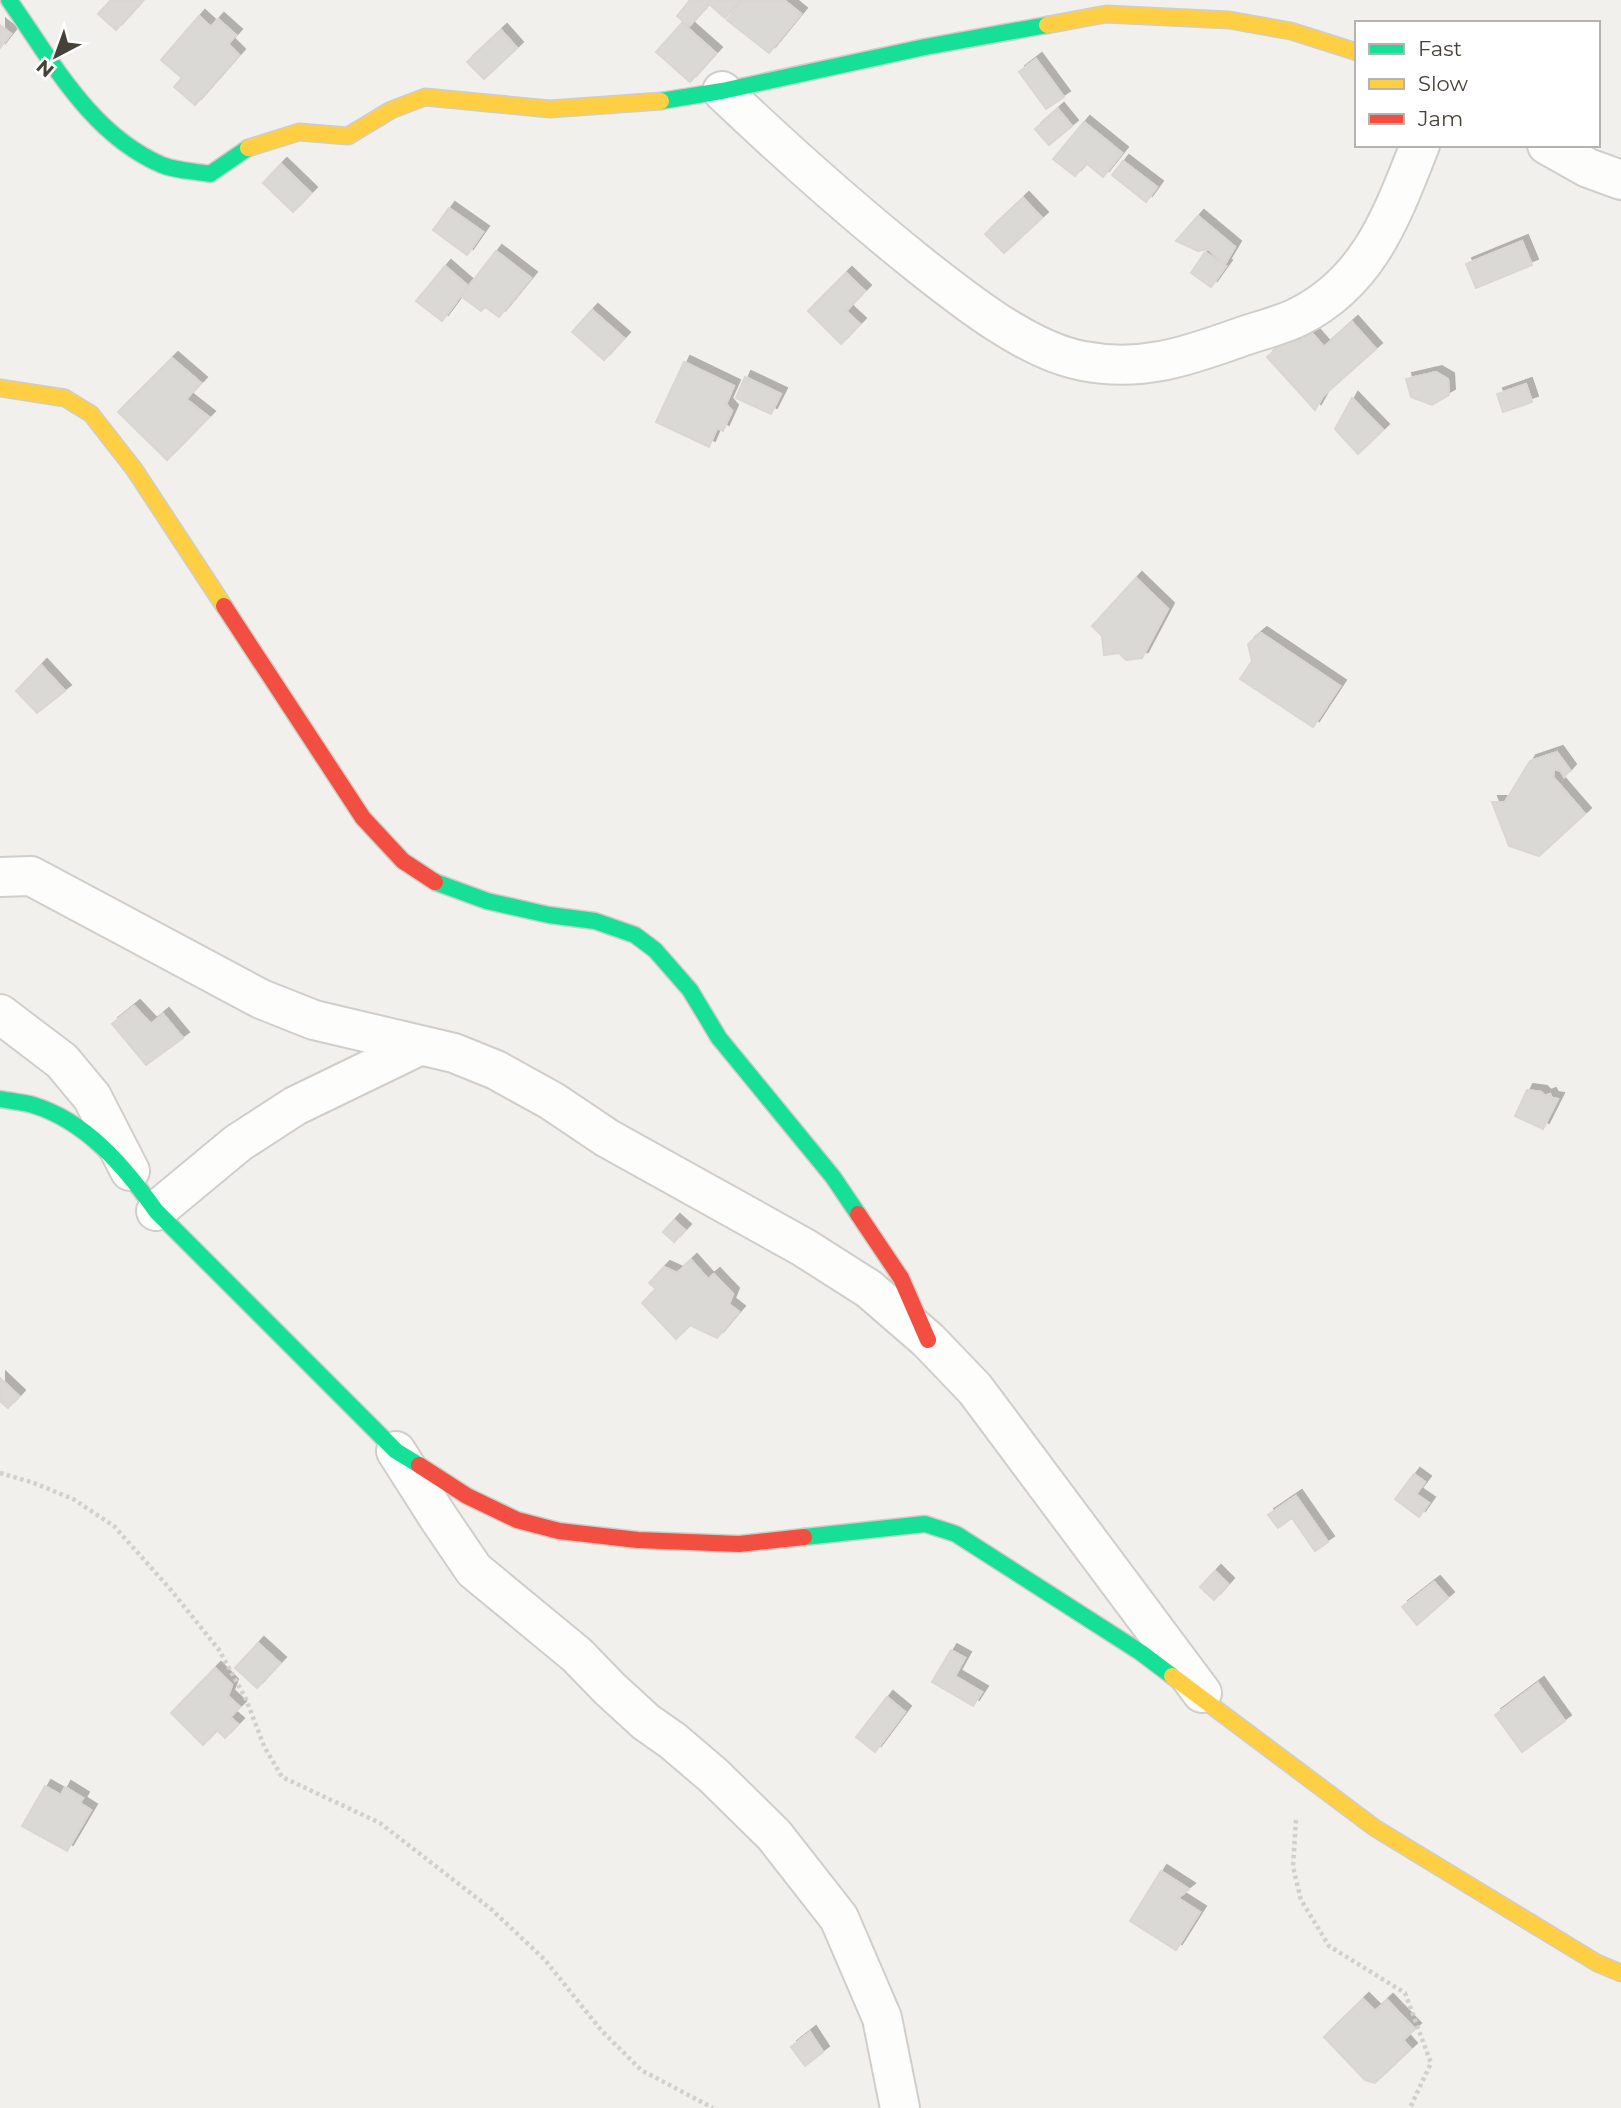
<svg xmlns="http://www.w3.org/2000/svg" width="1621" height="2108" font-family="Montserrat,sans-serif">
  <defs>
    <filter id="shadow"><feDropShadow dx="6" dy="-6" stdDeviation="0" flood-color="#0004"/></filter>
  </defs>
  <rect width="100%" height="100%" fill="#f2f0ec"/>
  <g fill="#dbd9d5" stroke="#dad7d2" stroke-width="2" filter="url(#shadow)">
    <polygon points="111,0 143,0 116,30 98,14"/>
    <polygon points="690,0 741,0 725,18 709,4 689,26 677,16"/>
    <polygon points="743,0 784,0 801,14 769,53 727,20"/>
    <polygon points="199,16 211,27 218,19 236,35 228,44 239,55 195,105 174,87 182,78 161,60"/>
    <polygon points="682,23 716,53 690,82 656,52"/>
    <polygon points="0,25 11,34 0,48"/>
    <polygon points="501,30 517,48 484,79 467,62"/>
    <polygon points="1036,59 1064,97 1046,109 1019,72"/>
    <polygon points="1058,109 1072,126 1049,145 1035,129"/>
    <polygon points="1084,122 1122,153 1103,177 1086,163 1075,176 1053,159"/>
    <polygon points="1123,161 1157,187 1146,202 1112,175"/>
    <polygon points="281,164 311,193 293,212 263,183"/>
    <polygon points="1023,198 1042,218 1004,253 985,234"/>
    <polygon points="449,208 483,232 467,255 433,230"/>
    <polygon points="1198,216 1235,247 1225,264 1208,249 1198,251 1176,241"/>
    <polygon points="1522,241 1532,265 1476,288 1466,264"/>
    <polygon points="496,251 531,278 499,317 485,307 481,311 461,296"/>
    <polygon points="1205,252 1226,266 1211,287 1191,273"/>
    <polygon points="445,266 468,286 442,321 416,301"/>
    <polygon points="846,273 865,291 846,311 860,324 841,344 808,311"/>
    <polygon points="592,310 624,338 604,360 572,332"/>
    <polygon points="1352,322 1376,349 1323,396 1315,410 1267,357 1284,342 1297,338 1299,343 1301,338 1311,332 1324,347"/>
    <polygon points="172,358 201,383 186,399 209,417 167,460 118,412"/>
    <polygon points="684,362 734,386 726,404 732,411 723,431 717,428 709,447 656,422"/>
    <polygon points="1436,372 1448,379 1449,395 1432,405 1411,397 1406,379"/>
    <polygon points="745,377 781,394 771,414 736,398"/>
    <polygon points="1526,384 1532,402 1503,412 1497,394"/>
    <polygon points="1352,398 1383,430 1358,454 1335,429"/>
    <polygon points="1136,578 1168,609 1142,658 1126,660 1119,653 1104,655 1102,636 1092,626"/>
    <polygon points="1261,633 1340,686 1313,727 1240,679 1252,661 1248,644"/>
    <polygon points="41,665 65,691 37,713 16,691"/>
    <polygon points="1557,752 1570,770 1564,777 1561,771 1554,769 1553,777 1585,814 1539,856 1509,846 1492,802 1505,802 1530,761"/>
    <polygon points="134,1006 151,1024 163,1014 183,1038 146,1065 112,1024"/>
    <polygon points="1527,1090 1541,1092 1545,1096 1550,1094 1552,1098 1558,1099 1543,1129 1515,1116"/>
    <polygon points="674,1220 685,1230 674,1242 663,1232"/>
    <polygon points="691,1260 708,1279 714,1274 733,1294 729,1304 739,1312 717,1338 690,1325 676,1339 642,1303 656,1289 649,1283 664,1267 677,1273"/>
    <polygon points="0,1378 19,1396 8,1408 0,1401"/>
    <polygon points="1414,1474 1425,1482 1416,1494 1429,1503 1419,1517 1395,1499"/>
    <polygon points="1296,1496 1328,1542 1315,1551 1292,1518 1278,1528 1268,1515"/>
    <polygon points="1215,1571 1228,1584 1214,1600 1200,1587"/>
    <polygon points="1434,1582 1448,1598 1417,1625 1402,1607"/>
    <polygon points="258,1643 280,1663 257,1688 235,1668"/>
    <polygon points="951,1650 965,1658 955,1676 982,1692 973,1706 932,1682"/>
    <polygon points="215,1668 232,1685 228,1696 240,1707 230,1717 238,1724 225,1738 217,1730 203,1745 171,1713"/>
    <polygon points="1538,1683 1565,1721 1522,1752 1495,1715"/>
    <polygon points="887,1697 905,1712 875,1752 856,1737"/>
    <polygon points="45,1786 61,1795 65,1787 83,1798 80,1803 91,1810 67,1851 22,1826"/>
    <polygon points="1161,1871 1189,1889 1178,1898 1200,1912 1176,1950 1130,1921"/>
    <polygon points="1363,1999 1375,2011 1387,2000 1415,2029 1403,2040 1411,2049 1375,2083 1365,2080 1324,2037"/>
    <polygon points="810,2032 823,2052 805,2066 791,2047"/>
  </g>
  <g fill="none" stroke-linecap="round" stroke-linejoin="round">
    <g stroke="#d0ceca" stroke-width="42">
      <g id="street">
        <path d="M 722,91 C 786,152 851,210 921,266 C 964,300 1028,351 1083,361 C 1141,372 1185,357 1238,338 C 1257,331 1280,326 1298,317 C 1370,281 1392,215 1420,145"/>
        <polyline points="1547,145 1588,168 1621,180"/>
        <polyline points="0,877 31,876 261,999 314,1020 454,1053 496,1070 552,1101 607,1138 803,1247 869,1289 928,1340 975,1389 1202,1693"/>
        <polyline points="0,1014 62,1061 92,1097 130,1171"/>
        <polyline points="156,1211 238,1143 295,1106 419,1046"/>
        <polyline points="396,1451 438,1517 474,1570 577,1655 610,1689 646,1722 673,1741 714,1776 774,1835 839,1918 882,2018 900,2108"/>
      </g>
    </g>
    <g stroke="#d0cdc4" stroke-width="19">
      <g id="fast">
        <path d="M 9,0 C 52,61 90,134 162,165 C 177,171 194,171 210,174 L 248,148"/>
        <polyline points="661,101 722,91 925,47 1047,25"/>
        <polyline points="435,882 487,901 549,915 595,921 635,935 655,950 690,990 719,1038 833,1177 858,1214"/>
        <path d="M 0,1099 C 11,1101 22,1102 33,1105 C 86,1121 125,1167 156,1211 L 396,1451 L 419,1465"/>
        <polyline points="804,1537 925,1524 956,1534 1140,1652 1172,1676"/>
      </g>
    </g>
    <g stroke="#d0cdc4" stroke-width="19">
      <g id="slow">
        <polyline points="1047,25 1106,14 1229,20 1291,31 1357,52"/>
        <polyline points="248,148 299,132 348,136 391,110 425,97 550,109 661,101"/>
        <polyline points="0,388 65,398 91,414 134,469 224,606"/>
        <polyline points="1172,1676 1375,1828 1597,1963 1621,1973"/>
      </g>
    </g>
    <g stroke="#d0cdc4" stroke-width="19">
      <g id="jam">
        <polyline points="224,606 363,818 403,861 435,882"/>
        <polyline points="858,1214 901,1278 928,1340"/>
        <polyline points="419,1465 467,1496 517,1520 559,1531 638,1540 739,1544 804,1537"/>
      </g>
    </g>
    <g stroke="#d2d0cb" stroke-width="4.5" stroke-dasharray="3.5 3.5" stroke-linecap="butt">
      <polyline points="0,1473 34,1483 73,1499 114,1526 171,1590 219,1650 246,1699 264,1746 282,1777 380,1823 491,1909 545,1960 601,2030 641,2070 713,2108"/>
      <polyline points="1296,1820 1293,1867 1301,1900 1329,1946 1405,1993 1431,2063 1410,2108"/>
    </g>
    <use href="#street" stroke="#fdfdfc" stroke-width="38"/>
    <use href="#fast" stroke="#16e098" stroke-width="16"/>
    <use href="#slow" stroke="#ffcf43" stroke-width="16"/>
    <use href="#jam" stroke="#f24e42" stroke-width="16"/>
  </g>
  <rect x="1355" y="21" width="245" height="126" fill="#ffffff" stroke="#b5b3b0" stroke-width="2"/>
  <rect x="1369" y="44" width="35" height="10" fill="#16e098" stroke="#b5b3b0" stroke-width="2"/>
  <text x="1418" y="56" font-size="21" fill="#474239">Fast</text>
  <rect x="1369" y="79" width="35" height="10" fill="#ffcf43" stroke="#b5b3b0" stroke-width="2"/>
  <text x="1418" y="91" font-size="21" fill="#474239">Slow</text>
  <rect x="1369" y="114" width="35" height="10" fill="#f24e42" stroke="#b5b3b0" stroke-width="2"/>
  <text x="1418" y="126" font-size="21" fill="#474239">Jam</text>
  <g transform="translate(56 56) rotate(221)" stroke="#ffffff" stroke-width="5" paint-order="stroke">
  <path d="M0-5L12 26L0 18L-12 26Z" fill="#474239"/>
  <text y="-10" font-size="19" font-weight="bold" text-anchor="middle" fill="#474239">N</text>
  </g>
</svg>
